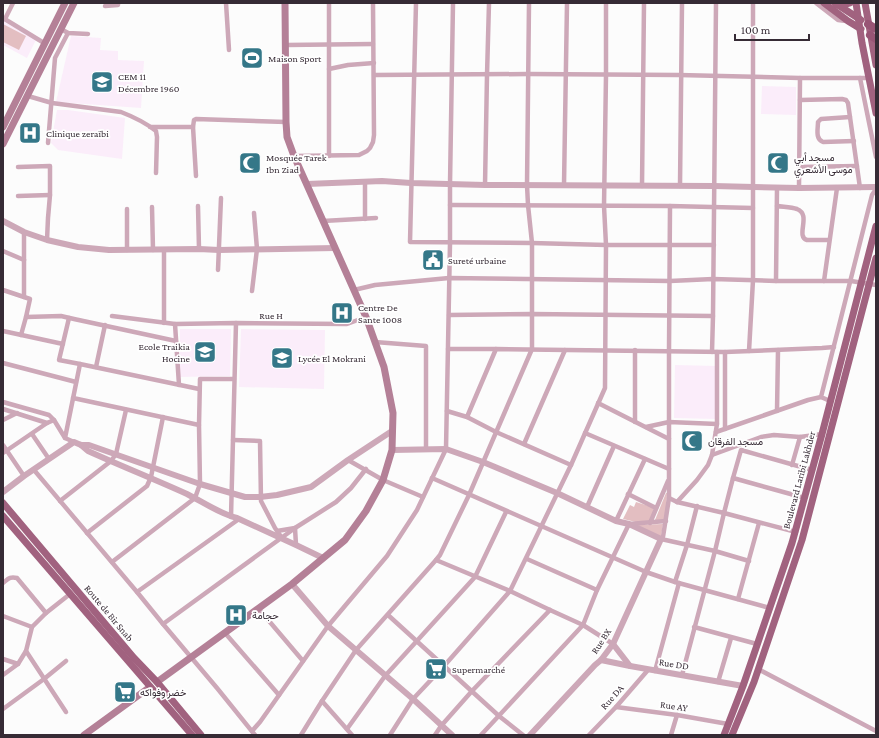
<svg xmlns="http://www.w3.org/2000/svg" width="879" height="738" font-family="'Crimson Pro',Vazirmatn,serif">
  <rect width="100%" height="100%" fill="#fcfcfc"/>
  <g fill="#fbedfa">
    <polygon points="3,21 36,40 27,58 3,45"/>
    <polygon points="71,36 101,38 100,50 118,51 118,60 144,61 141,108 56,102"/>
    <polygon points="762,86 796,87 796,115 761,114"/>
    <polygon points="57,110 68,110 125,118 122,159 58,150 51,143"/>
    <rect x="337" y="305" width="11" height="17"/>
    <polygon points="180,329 231,329 230,376 180,377"/>
    <polygon points="241,329 325,330 324,389 239,387"/>
    <polygon points="675,365 717,366 716,419 674,418"/>
  </g>
  <g fill="#e3bec1">
    <polygon points="3,24 26,36 19,50 3,42"/>
    <polygon points="666,493 667,493 666,520 655,520"/>
    <polygon points="636,502 652,507 654,510 650,521 636,522 623,519 630,505 634,507"/>
    <polygon points="663,524 661,537 637,525"/>
  </g>
  <g fill="none" stroke-linecap="round" stroke-linejoin="round">
    <g stroke="#cda8b8" stroke-width="4.5">
      <polyline points="226,3 229,50"/>
      <polyline points="416,3 410,242 532,243 606,245 714,245"/>
      <polyline points="816,3 838,20 846,21"/>
      <polyline points="105,6 118,5 118,3"/>
      <polyline points="3,18 44,43"/>
      <polyline points="5,19 13,3"/>
      <polyline points="61,29 68,33 88,34"/>
      <polyline points="286,45 373,44"/>
      <polyline points="329,69 348,65 374,63"/>
      <polyline points="374,75 528,74 679,75 800,78 869,78"/>
      <polyline points="860,78 876,157"/>
      <path d="M 28,96 L 52,103 L 121,112 C 134,117 146,123 156,131 L 157,137 L 156,173"/>
      <polyline points="800,100 842,99 846,100 848,103 860,188"/>
      <path d="M 850,117 L 821,119 L 818,122 C 818,129 815,139 823,142 L 854,141"/>
      <polyline points="150,127 193,127 196,176"/>
      <polyline points="193,127 194,120 196,119 286,122"/>
      <polyline points="48,143 55,58 68,33"/>
      <polyline points="294,156 359,155 367,151 370,148 373,142 374,135 373,3"/>
      <polyline points="329,156 329,3"/>
      <polyline points="18,167 50,166 50,195 48,218 47,240"/>
      <polyline points="799,167 857,166"/>
      <polyline points="365,182 365,219"/>
      <polyline points="485,185 487,75 489,3"/>
      <polyline points="564,185 567,3"/>
      <polyline points="642,186 644,3"/>
      <polyline points="680,186 682,3"/>
      <polyline points="799,188 800,78"/>
      <polyline points="18,196 50,195"/>
      <polyline points="450,205 670,206"/>
      <polyline points="198,206 199,249"/>
      <path d="M 777,206 C 783,207 791,207 797,209 C 812,215 795,236 807,240 L 829,240"/>
      <polyline points="152,207 153,250"/>
      <polyline points="127,209 127,250"/>
      <polyline points="323,221 376,218"/>
      <polyline points="3,251 24,260"/>
      <polyline points="218,270 221,198"/>
      <polyline points="776,281 777,188"/>
      <polyline points="824,281 837,188"/>
      <polyline points="3,290 30,299 26,317 61,316 74,319 176,341"/>
      <polyline points="354,290 375,285 449,278 670,281 713,279 776,281 851,281 876,285"/>
      <polyline points="252,291 257,249 254,213"/>
      <polyline points="24,297 24,232"/>
      <polyline points="449,315 532,314 713,316"/>
      <polyline points="112,316 175,324 236,323 347,324 366,317"/>
      <polyline points="69,318 59,360 80,364"/>
      <polyline points="164,323 164,250"/>
      <polyline points="175,324 179,385"/>
      <polyline points="3,331 63,344"/>
      <polyline points="21,335 26,317"/>
      <polyline points="375,342 426,346 426,449"/>
      <polyline points="448,349 496,349"/>
      <polyline points="635,350 635,422"/>
      <polyline points="749,351 753,280 753,3"/>
      <polyline points="712,352 713,316 716,3"/>
      <polyline points="3,363 76,382"/>
      <polyline points="96,367 105,325"/>
      <polyline points="73,398 199,425"/>
      <polyline points="830,401 821,397 872,195 876,189"/>
      <polyline points="3,402 49,415 54,420 47,423 3,409"/>
      <polyline points="598,403 669,439"/>
      <polyline points="447,411 467,417 496,432 571,465"/>
      <polyline points="777,411 778,350"/>
      <polyline points="467,417 496,349 725,352 822,348 834,347"/>
      <polyline points="3,420 17,413"/>
      <polyline points="54,420 65,438 74,442"/>
      <polyline points="646,427 669,422 717,424"/>
      <polyline points="725,429 725,352"/>
      <polyline points="716,432 808,400 821,397"/>
      <polyline points="585,433 669,469"/>
      <polyline points="32,434 49,459"/>
      <polyline points="65,438 80,364 199,389"/>
      <polyline points="233,440 260,441 261,501 275,528 282,538"/>
      <polyline points="524,444 565,350"/>
      <polyline points="3,445 24,476"/>
      <polyline points="3,453 47,423"/>
      <polyline points="712,455 761,437 774,435 800,437 822,434"/>
      <polyline points="348,460 383,480 423,497"/>
      <polyline points="792,465 800,437"/>
      <polyline points="34,470 137,592 163,624 217,688 255,735"/>
      <polyline points="432,478 646,572 675,582 770,608"/>
      <polyline points="733,478 741,450 812,470"/>
      <polyline points="628,494 656,508"/>
      <polyline points="669,498 677,502 724,513 733,478 805,498"/>
      <polyline points="60,501 111,461 116,454 126,410"/>
      <polyline points="677,502 697,480 708,465 712,455 717,424 717,352"/>
      <polyline points="587,507 614,446"/>
      <polyline points="231,517 236,323"/>
      <polyline points="616,521 645,459"/>
      <polyline points="650,523 668,481"/>
      <polyline points="277,531 295,528 296,545"/>
      <polyline points="87,533 147,486 151,477 163,417"/>
      <polyline points="527,559 597,590"/>
      <polyline points="436,560 510,591 550,610 583,625 613,644"/>
      <polyline points="749,561 715,551 724,513 796,532"/>
      <polyline points="112,562 195,498 200,484 199,425 200,379 234,379"/>
      <polyline points="675,582 687,545 697,506"/>
      <path d="M 3,583 C 8,579 10,576 17,578 L 46,613"/>
      <polyline points="137,592 239,519"/>
      <polyline points="738,599 759,523"/>
      <polyline points="258,608 303,661"/>
      <polyline points="388,615 499,716 523,735"/>
      <polyline points="3,616 32,627"/>
      <polyline points="163,624 295,528 336,502 351,488 366,469"/>
      <polyline points="694,627 757,644"/>
      <polyline points="225,633 279,695"/>
      <polyline points="26,651 66,712"/>
      <polyline points="3,659 18,664"/>
      <polyline points="758,669 876,731"/>
      <polyline points="655,671 679,583"/>
      <polyline points="3,675 18,664 26,651 32,627 46,613 70,594"/>
      <polyline points="682,675 715,551 661,539 663,537 669,498 669,351 670,206 753,208"/>
      <polyline points="718,682 731,638"/>
      <polyline points="322,701 352,735"/>
      <polyline points="616,707 677,715 728,724"/>
      <polyline points="3,709 44,679 66,661"/>
      <polyline points="347,729 385,676 475,577 506,512"/>
      <polyline points="252,731 260,722 328,626 387,556 417,510 446,449 450,243 450,184 453,3"/>
      <polyline points="301,735 322,701 356,650 436,560 440,555 469,495 532,349 532,243 528,205 527,185 529,3"/>
      <polyline points="390,735 413,699 444,666 510,591 571,465 605,388 606,245 604,206 606,75 606,3"/>
      <polyline points="435,735 441,726 472,691 550,610"/>
      <polyline points="481,735 583,625 597,590 629,524 666,521"/>
      <polyline points="589,735 616,707 648,670"/>
      <polyline points="671,735 677,715"/>
    </g>
    <g stroke="#cda8b8" stroke-width="6">
      <polyline points="307,184 382,181 411,183 485,185 714,186 799,188 876,187"/>
      <polyline points="3,221 24,232 47,240 78,247 109,250 199,249 219,250 335,248"/>
      <path d="M 81,445 L 88,451 C 121,466 154,479 187,494 C 203,502 220,514 237,518 L 296,545 L 323,558"/>
      <polyline points="392,450 446,449 483,462 557,493 616,521 629,524 661,539 613,644 601,660 595,665 530,735"/>
      <polyline points="3,492 24,476 74,442 81,445 89,445 200,484 245,497 260,497 277,495 311,487 348,460 392,431"/>
      <polyline points="292,584 328,626 413,699 452,735"/>
      <polyline points="613,644 630,666 743,686"/>
      <polyline points="601,660 630,666"/>
    </g>
    <g stroke="#b48097" stroke-width="7">
      <polyline points="3,127 65,3"/>
      <polyline points="3,144 74,3"/>
      <polyline points="157,682 292,584 345,540 366,511 383,480 392,450 393,413 384,367 366,317 294,156 287,137 286,122 285,3"/>
      <polyline points="84,735 150,687"/>
    </g>
    <g stroke="#a1627f" stroke-width="7">
      <polyline points="824,3 848,21 861,29"/>
      <polyline points="835,3 861,20"/>
      <polyline points="856,3 862,43 876,113"/>
      <polyline points="865,3 876,65"/>
      <polyline points="837,5 843,5 850,3"/>
      <polyline points="3,503 134,658 157,682 201,735"/>
      <polyline points="3,516 192,735"/>
      <polyline points="724,735 743,686 792,543 822,434 876,226"/>
      <polyline points="732,735 754,682 802,540 876,258"/>
    </g>
    <g stroke="#985575" stroke-width="8">
      <polyline points="868,24 876,29"/>
      <polyline points="870,35 876,39"/>
    </g>
  </g>
  <defs>
    <g id="stadium-square" transform="scale(1.15)"><rect x="-9" y="-9" width="18" height="18" rx="4" fill="#347788" stroke="#fff"/><path d="M0-5a6.5 5 0 1 0 0 10a6.5 5 0 1 0 0-10ZM-3.5-1.8h7v3.6h-7Z" fill="#fff"/></g>
    <g id="school-square" transform="scale(1.15)"><rect x="-9" y="-9" width="18" height="18" rx="4" fill="#347788" stroke="#fff"/><path d="M0-5L7-2L0 1L-7-2ZM-4 1L0 2.5L4 1V4Q0 6-4 4Z" fill="#fff"/></g>
    <g id="hospital-square" transform="scale(1.15)"><rect x="-9" y="-9" width="18" height="18" rx="4" fill="#347788" stroke="#fff"/><path d="M-5-5h3v3.5h4V-5h3V5h-3V1.5h-4V5h-3Z" fill="#fff"/></g>
    <g id="mosque-square" transform="scale(1.15)"><rect x="-9" y="-9" width="18" height="18" rx="4" fill="#347788" stroke="#fff"/><path d="M3.5-4.9A6 6 0 1 0 3.5 4.9A5 5 0 1 1 3.5-4.9Z" fill="#fff"/></g>
    <g id="civic-square" transform="scale(1.15)"><rect x="-9" y="-9" width="18" height="18" rx="4" fill="#347788" stroke="#fff"/><path d="M-.6-6.5H3V-4.5H.6V-3L4-1V1h2V6H-6V1h2V-1L-.6-3ZM-1.2 2.5V6h2.4V2.5Z" fill="#fff"/></g>
    <g id="supermarket-square" transform="scale(1.15)"><rect x="-9" y="-9" width="18" height="18" rx="4" fill="#347788" stroke="#fff"/><path d="M-6-5.5h2.5l.6 2H6L4.5 2H-2.5L-4.4-4H-6ZM-1.5 3.2a1.3 1.3 0 1 0 .1 0ZM3 3.2a1.3 1.3 0 1 0 .1 0Z" fill="#fff"/></g>
  </defs>
  <g fill-rule="evenodd">
    <use href="#stadium-square" x="252" y="58"/>
    <use href="#school-square" x="102" y="82"/>
    <use href="#hospital-square" x="30" y="133"/>
    <use href="#mosque-square" x="250" y="163"/>
    <use href="#mosque-square" x="778" y="163"/>
    <use href="#civic-square" x="433" y="260"/>
    <use href="#hospital-square" x="342" y="313"/>
    <use href="#school-square" x="205" y="352"/>
    <use href="#school-square" x="282" y="358"/>
    <use href="#mosque-square" x="692" y="441"/>
    <use href="#hospital-square" x="236" y="615"/>
    <use href="#supermarket-square" x="436" y="669"/>
    <use href="#supermarket-square" x="125" y="692"/>
  </g>
  <g text-anchor="middle" dominant-baseline="central" stroke-width="3.5" stroke-linejoin="round" paint-order="stroke">
    <g font-size="10" fill="#362b35" stroke="#fff" text-anchor="start">
      <text x="268" y="58">Maison Sport</text>
      <text x="118" y="76">CEM 11<tspan x="118" dy="12">Décembre 1960</tspan></text>
      <text x="46" y="133">Clinique zeraïbi</text>
      <text x="266" y="157">Mosquée Tarek<tspan x="266" dy="12">Ibn Ziad</tspan></text>
      <text x="794" y="157">مسجد أبي<tspan x="794" dy="12">موسى الأشعري</tspan></text>
      <text x="448" y="260">Sureté urbaine</text>
      <text x="358" y="307">Centre De<tspan x="358" dy="12">Sante 1008</tspan></text>
      <text x="190" y="346" text-anchor="end">Ecole Traikia<tspan x="190" dy="12">Hocine</tspan></text>
      <text x="298" y="358">Lycée El Mokrani</text>
      <text x="708" y="441">مسجد الفرقان</text>
      <text x="252" y="615">حجامة</text>
      <text x="452" y="669">Supermarché</text>
      <text x="140" y="692">خضر وفواكه</text>
    </g>
    <g font-size="10" fill="#362b35" stroke="#fff">
      <text x="271" y="315">Rue H</text>
      <text transform="translate(799 480) rotate(-75)">Boulevard Laribi Lakhder</text>
      <text transform="translate(109 613) rotate(50)">Route de Bir Snab</text>
      <text transform="translate(601 641) rotate(-57)">Rue BX</text>
      <text transform="translate(674 664) rotate(9)">Rue DD</text>
      <text transform="translate(612 697) rotate(-48)">Rue DA</text>
      <text transform="translate(674 706) rotate(8)">Rue AY</text>
    </g>
  </g>
  <rect width="879" height="738" fill="none" stroke="#362b35" stroke-width="8"/>
  <path d="M735 34v6h74v-6" fill="none" stroke="#362b35" stroke-width="2"/>
  <text x="741" y="34" font-size="12" fill="#362b35" stroke="#ffffff" stroke-width="3" paint-order="stroke">100 m</text>
</svg>
